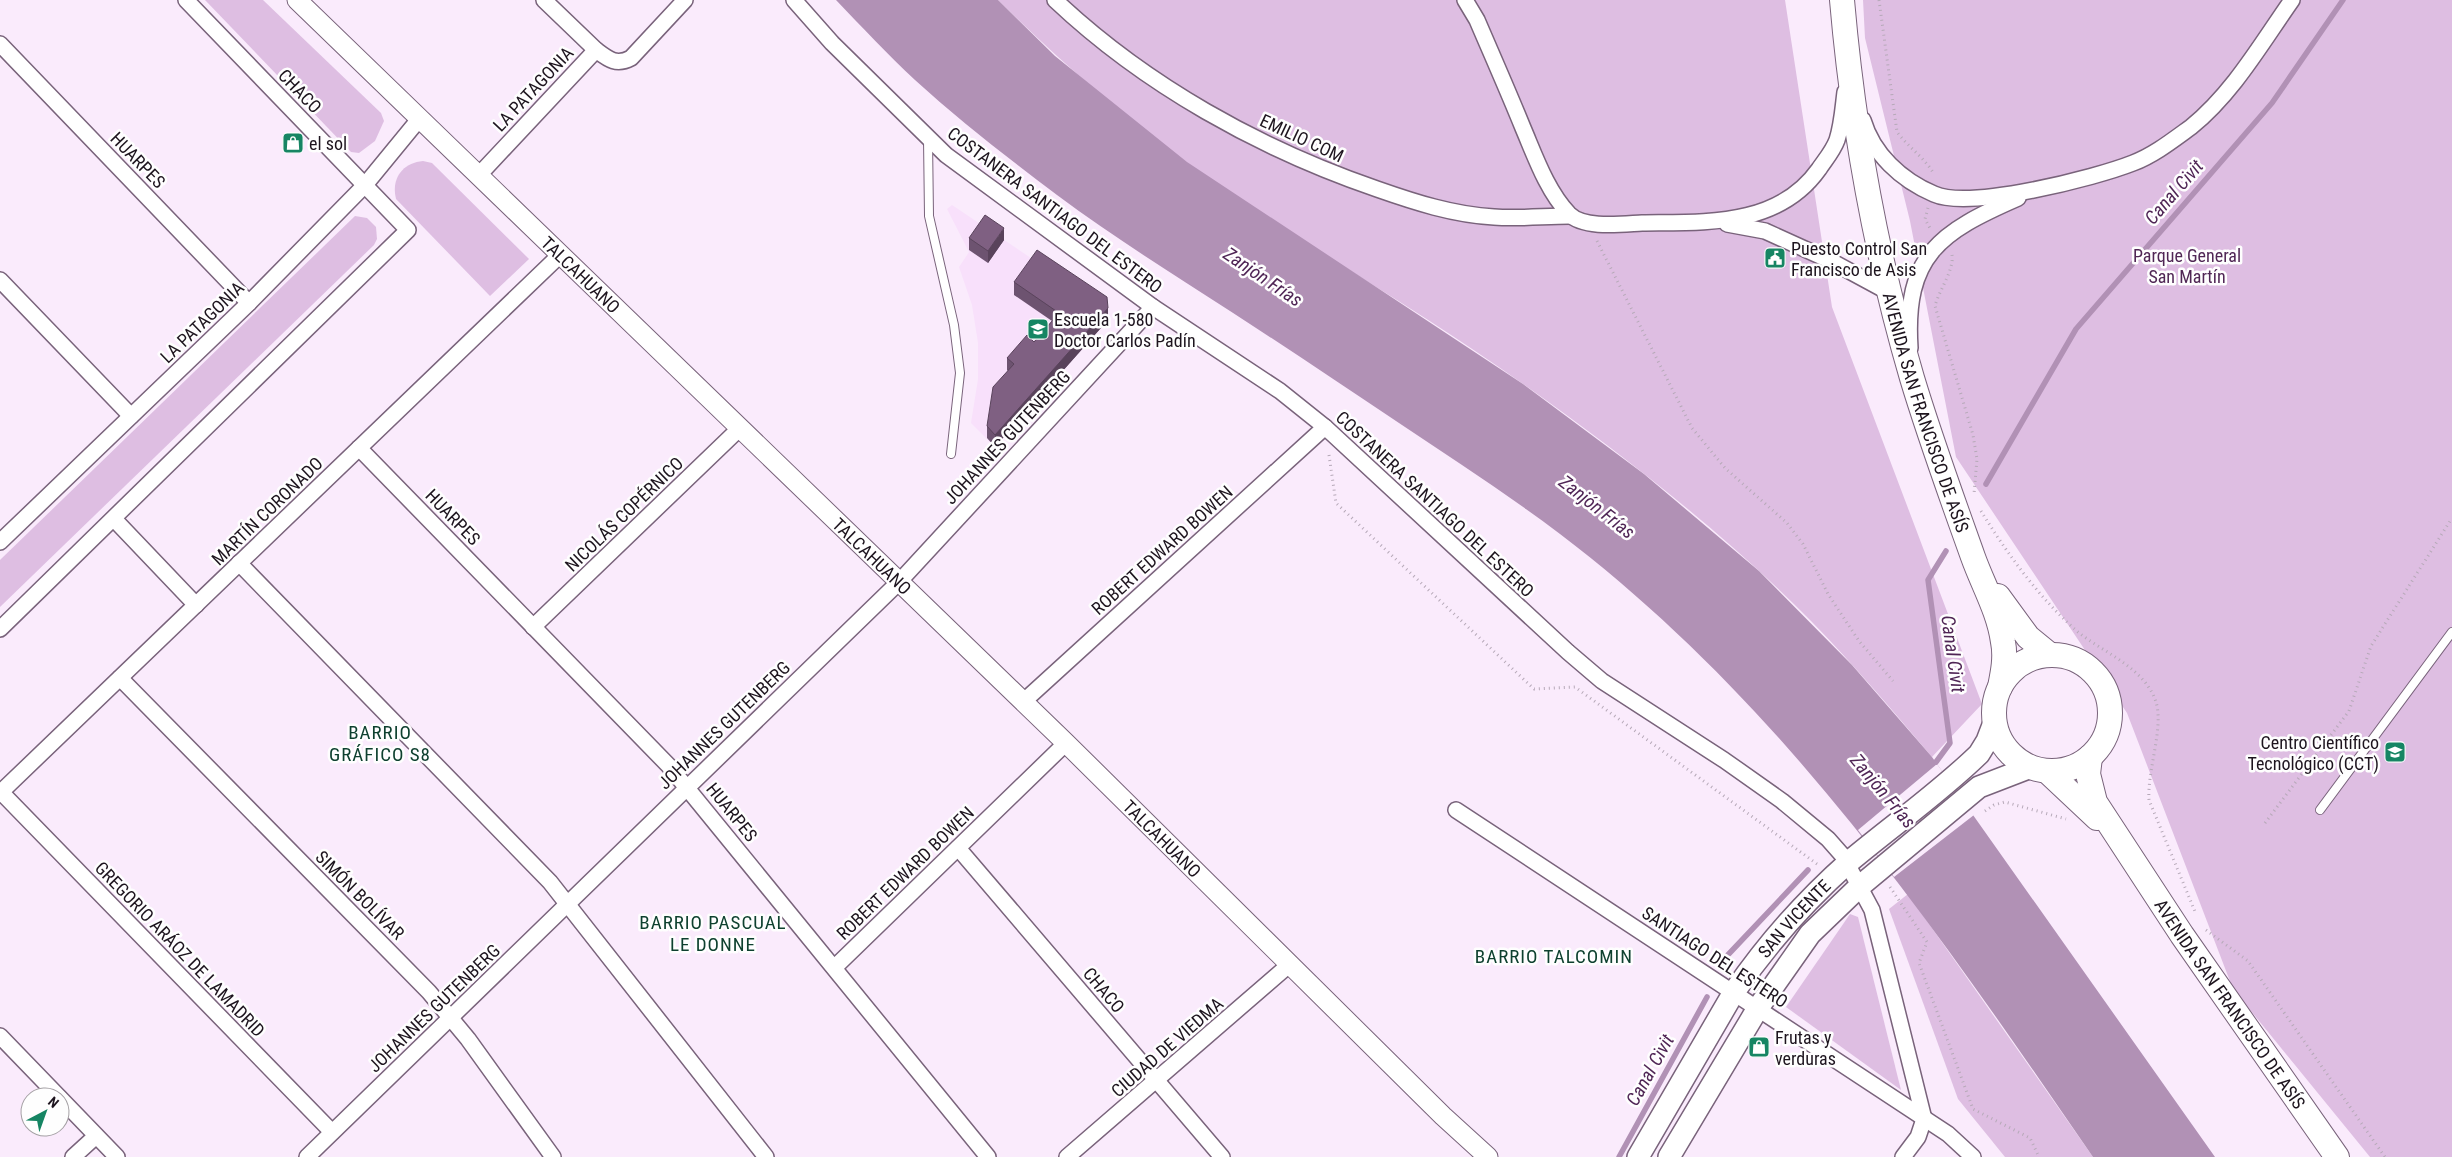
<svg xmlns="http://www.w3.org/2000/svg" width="2452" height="1157" font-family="'Roboto Condensed',sans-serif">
  <rect width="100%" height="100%" fill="#faebfc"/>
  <polygon fill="#f8e0fb" points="952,205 1107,309 1108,320 995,447 971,423 978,379 978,343 972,305 959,267 969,252 947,209"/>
  <g fill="#debee2">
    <polygon points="205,0 263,0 381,113 384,121 375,141 359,153 351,152"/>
    <path d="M 998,0 L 1785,0 L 1832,307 L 1982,704 L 1932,757 C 1893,711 1854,665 1811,621 C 1725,534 1626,457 1526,386 C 1415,307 1296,241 1186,162 C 1119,113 1057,58 998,0 Z"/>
    <polygon points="1863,0 2452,0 2452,1157 2370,1157 2233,989 2127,713 1956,457 1910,221 1865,38"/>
    <path d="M 423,161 L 432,163 L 529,259 L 490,296 L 396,199 C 391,179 402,163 423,161 Z"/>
    <polygon points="355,216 367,218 376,227 377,239 374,245 0,607 0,560"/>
    <polygon points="1908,894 2093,1157 2005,1157 1958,1099 1889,909"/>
    <polygon points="1850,914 1858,917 1901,1090 1786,1007"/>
  </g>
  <path fill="#b191b5" d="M 836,0 L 998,0 L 1055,56 L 1187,162 L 1523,384 L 1644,474 L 1759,571 L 1852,665 L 1932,757 L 2215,1157 L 2093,1157 C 1936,929 1784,704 1560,534 C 1507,494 1451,458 1396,421 C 1340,384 1286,347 1230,311 C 1171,273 1112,236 1057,195 C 1008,158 960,121 915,80 C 888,55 862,27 836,0 Z"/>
  <polygon fill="#faebfc" points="1937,764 1974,815 1894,877 1858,830"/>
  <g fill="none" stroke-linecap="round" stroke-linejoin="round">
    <g stroke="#b191b5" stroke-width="5.5">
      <polyline points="1986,484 2076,329 2272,103 2343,0"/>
      <polyline points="1936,762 1950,743 1928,580 1946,551"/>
      <polyline points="1724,959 1808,870"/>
      <polyline points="1619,1157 1707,997"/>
    </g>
    <g stroke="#79637b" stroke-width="10">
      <g id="service">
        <polyline points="928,139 929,216 954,325 960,373 951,454"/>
        <polyline points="2320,810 2452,632"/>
      </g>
    </g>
    <g stroke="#79637b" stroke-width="18">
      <g id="minor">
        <polyline points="544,0 596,50"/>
        <polyline points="794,0 832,43 946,155 1153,307 1280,391 1325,427 1568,652 1602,681 1724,760 1782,801 1828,839 1843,856 1872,910 1924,1119"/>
        <path d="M 1055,0 C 1145,85 1260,149 1377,189 C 1414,202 1454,215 1494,217 C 1519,219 1545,216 1570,216"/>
        <path d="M 1465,0 L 1477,20 C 1492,55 1508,91 1523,128 C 1535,156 1547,191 1569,214 C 1584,229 1622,224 1642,223 C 1706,222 1778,227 1819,169 C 1825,160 1833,151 1837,140 C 1842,125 1843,108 1845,92"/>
        <polyline points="0,44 249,303"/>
        <path d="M 1863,120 C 1873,154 1901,180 1934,194 C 1970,210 2095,178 2133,163 C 2154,155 2173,140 2191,127 C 2233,93 2261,44 2292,0"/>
        <path d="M 478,176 L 596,50 C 608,59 616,66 631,58 L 685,0"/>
        <polyline points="1727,224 1765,231 1829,260 1890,293"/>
        <polyline points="0,280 131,416"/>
        <path d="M 1910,348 C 1904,255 1940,232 2018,198"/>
        <polyline points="359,448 669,766 988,1157"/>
        <polyline points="114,519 196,605"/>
        <polyline points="0,542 249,303 365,185 420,118"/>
        <polyline points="239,563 550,882 766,1157"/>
        <polyline points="533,627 740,428"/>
        <polyline points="0,629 408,230 186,0"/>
        <polyline points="120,678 429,992 468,1039 553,1157"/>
        <polyline points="1023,702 1325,427"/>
        <polyline points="1,792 332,1132"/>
        <polyline points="0,793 560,255"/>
        <polyline points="1456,810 1948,1134 1973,1157"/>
        <polyline points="958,848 1222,1157"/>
        <polyline points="835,967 1066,743"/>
        <polyline points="0,1036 59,1097"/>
        <polyline points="60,1098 117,1157"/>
        <polyline points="73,1157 96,1136"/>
        <polyline points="307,1157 899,582 1153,307"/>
        <polyline points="1067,1157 1290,964"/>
        <polyline points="1903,1157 1918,1137 1924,1119"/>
      </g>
    </g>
    <g stroke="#79637b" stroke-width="21">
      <g id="tertiary">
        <path id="s1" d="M 297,0 L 1066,743 L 1443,1116 L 1488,1157"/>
      </g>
    </g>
    <g stroke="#79637b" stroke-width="24">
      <g id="secondary">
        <path id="s2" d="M 1638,1157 L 1734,992 C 1767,944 1807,899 1850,861 C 1893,825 1939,793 1979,754 L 1987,741 L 1995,720"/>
        <polyline points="1669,1157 1758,1008 1810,934 1860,886 1979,787 2031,767"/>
      </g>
    </g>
    <g stroke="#79637b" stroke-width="26">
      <g id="primary">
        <path id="s3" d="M 1842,0 C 1853,128 1876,255 1912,378 C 1930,438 1952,498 1973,557 C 1983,585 1999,612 2003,642 C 2006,657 2003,672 2000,687"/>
        <polyline points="1998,596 2028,637 2050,655"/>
        <circle cx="2052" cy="713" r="58"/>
        <path id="s4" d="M 2090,757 L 2088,774 L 2095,802 L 2182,935 L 2337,1157"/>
        <polyline points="2047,771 2097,818"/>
      </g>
    </g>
    <g stroke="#b6a9b8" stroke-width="3" stroke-dasharray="1 4" stroke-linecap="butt">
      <path d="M 1879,0 L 1897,132 C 1908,147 1925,158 1934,174"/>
      <polyline points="1928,208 1925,219 1931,230"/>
      <polyline points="1597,241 1692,428 1725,468 1787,523 1803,544 1828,594 1859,641 1893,681"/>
      <path d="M 1952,255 C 1954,271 1939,290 1935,306 L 1973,435 L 1977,459 L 1974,494"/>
      <polyline points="1329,455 1336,503 1534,689 1575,687 1817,864"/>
      <path d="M 1981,511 C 2008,555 2040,599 2078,632 C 2104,653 2145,668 2156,702 C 2164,728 2147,771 2149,800 L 2196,914"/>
      <polyline points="1985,811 1994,805 2005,802 2066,819"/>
      <polyline points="2265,823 2349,711 2371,646 2452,518"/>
      <polyline points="1890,887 1927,942 1919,963 1973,1109 2030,1138 2039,1157"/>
      <polyline points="2206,930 2248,961 2385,1157"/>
    </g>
    <use href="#service" stroke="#fff" stroke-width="8"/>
    <use href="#minor" stroke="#fff" stroke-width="15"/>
    <use href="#tertiary" stroke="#fff" stroke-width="19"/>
    <use href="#secondary" stroke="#fff" stroke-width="21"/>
    <use href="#primary" stroke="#fff" stroke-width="24"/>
  </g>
  <g fill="#6d5370">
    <polygon points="969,238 1004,240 988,263 969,250"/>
    <polygon points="1014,282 1108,320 995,447 987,438 987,426 1008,371 1007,370 1007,358 1034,342 1052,321 1014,295"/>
  </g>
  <g fill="#59435b">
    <polygon points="1004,228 1004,240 988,263 988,251"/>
    <polygon points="1108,308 1108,320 995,447 995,435"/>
  </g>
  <g fill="#7f6082" stroke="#59435b">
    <polygon points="985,215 1004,228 988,251 969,238"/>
    <polygon points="1037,250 1107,297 1108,308 995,435 987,426 993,387 1014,364 1007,358 1027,335 1034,342 1059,313 1014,282"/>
  </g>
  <defs>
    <g id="shop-square" transform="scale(1.125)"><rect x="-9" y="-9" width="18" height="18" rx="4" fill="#168563" stroke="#fefefe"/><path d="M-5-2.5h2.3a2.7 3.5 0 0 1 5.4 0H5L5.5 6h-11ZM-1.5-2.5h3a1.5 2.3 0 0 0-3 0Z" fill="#fff"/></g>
    <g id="civic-square" transform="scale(1.125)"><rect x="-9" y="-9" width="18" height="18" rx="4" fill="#168563" stroke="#fefefe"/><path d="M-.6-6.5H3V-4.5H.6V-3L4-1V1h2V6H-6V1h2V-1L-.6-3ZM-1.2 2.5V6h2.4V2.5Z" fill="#fff"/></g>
    <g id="school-square" transform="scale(1.125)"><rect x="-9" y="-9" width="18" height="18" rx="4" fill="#168563" stroke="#fefefe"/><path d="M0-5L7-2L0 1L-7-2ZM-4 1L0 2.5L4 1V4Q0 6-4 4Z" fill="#fff"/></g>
    <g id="university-square" transform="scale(1.125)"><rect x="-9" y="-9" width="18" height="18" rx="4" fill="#168563" stroke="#fefefe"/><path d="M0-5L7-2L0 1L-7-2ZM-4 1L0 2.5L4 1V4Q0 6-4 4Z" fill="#fff"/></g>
  </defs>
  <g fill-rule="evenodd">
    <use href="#shop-square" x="293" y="143"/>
    <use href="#civic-square" x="1775" y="258"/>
    <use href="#school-square" x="1038" y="329"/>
    <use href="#university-square" x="2395" y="752"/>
    <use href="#shop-square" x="1759" y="1047"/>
  </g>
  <g text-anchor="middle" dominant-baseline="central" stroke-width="5" stroke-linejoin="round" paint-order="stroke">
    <g font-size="18" fill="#1d141e" stroke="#fefefe">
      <text transform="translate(533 89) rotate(-47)">LA PATAGONIA</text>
      <text transform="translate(300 91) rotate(46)">CHACO</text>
      <text transform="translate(1302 138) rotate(25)">EMILIO COM</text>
      <text transform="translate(138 160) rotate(46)">HUARPES</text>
      <text transform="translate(1055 210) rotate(37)">COSTANERA SANTIAGO DEL ESTERO</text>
      <text stroke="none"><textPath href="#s1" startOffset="395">TALCAHUANO</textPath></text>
      <text transform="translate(202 322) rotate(-44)">LA PATAGONIA</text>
      <text stroke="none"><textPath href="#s3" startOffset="422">AVENIDA SAN FRANCISCO DE ASÍS</textPath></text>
      <text transform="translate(1007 437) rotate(-47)">JOHANNES GUTENBERG</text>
      <text transform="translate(1435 504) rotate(43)">COSTANERA SANTIAGO DEL ESTERO</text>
      <text transform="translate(267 511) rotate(-44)">MARTÍN CORONADO</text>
      <text transform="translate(624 514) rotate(-44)">NICOLÁS COPÉRNICO</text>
      <text transform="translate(453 517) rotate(46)">HUARPES</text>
      <text transform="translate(1162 550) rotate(-42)">ROBERT EDWARD BOWEN</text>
      <text stroke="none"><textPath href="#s1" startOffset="800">TALCAHUANO</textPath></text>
      <text transform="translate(724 725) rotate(-44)">JOHANNES GUTENBERG</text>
      <text transform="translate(732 812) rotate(51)">HUARPES</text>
      <text stroke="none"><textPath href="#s1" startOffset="1205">TALCAHUANO</textPath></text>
      <text transform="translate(905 873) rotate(-44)">ROBERT EDWARD BOWEN</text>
      <text transform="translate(360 895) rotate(45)">SIMÓN BOLÍVAR</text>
      <text stroke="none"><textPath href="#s2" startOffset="286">SAN VICENTE</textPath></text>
      <text transform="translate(180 949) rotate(46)">GREGORIO ARÁOZ DE LAMADRID</text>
      <text transform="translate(1715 957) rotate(33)">SANTIAGO DEL ESTERO</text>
      <text transform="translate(1104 990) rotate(50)">CHACO</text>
      <text stroke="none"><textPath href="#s4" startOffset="289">AVENIDA SAN FRANCISCO DE ASÍS</textPath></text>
      <text transform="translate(434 1008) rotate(-44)">JOHANNES GUTENBERG</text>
      <text transform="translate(1167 1047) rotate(-41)">CIUDAD DE VIEDMA</text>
    </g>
    <g font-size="18" fill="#1d141e" stroke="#fefefe" text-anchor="start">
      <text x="309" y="143">el sol</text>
      <text x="1791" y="248">Puesto Control San<tspan x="1791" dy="21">Francisco de Asis</tspan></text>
      <text x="1054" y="319">Escuela 1-580<tspan x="1054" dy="21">Doctor Carlos Padín</tspan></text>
      <text x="2379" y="742" text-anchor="end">Centro Científico<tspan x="2379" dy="21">Tecnológico (CCT)</tspan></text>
      <text x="1775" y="1037">Frutas y<tspan x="1775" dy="21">verduras</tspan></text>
    </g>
    <g font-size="18" fill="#502655" stroke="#fefefe">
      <text x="2187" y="255">Parque General<tspan x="2187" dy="21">San Martín</tspan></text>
    </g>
    <g font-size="19" font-style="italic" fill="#4f2555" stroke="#fefefe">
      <text transform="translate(2174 192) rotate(-49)">Canal Civit</text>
      <text transform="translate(1263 277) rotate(34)">Zanjón Frías</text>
      <text transform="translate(1597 507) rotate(38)">Zanjón Frías</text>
      <text transform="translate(1953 654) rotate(82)">Canal Civit</text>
      <text transform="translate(1883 791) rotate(50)">Zanjón Frías</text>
      <text transform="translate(1650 1070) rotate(-61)">Canal Civit</text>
    </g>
    <g font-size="19" letter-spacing="1" fill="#0e402f" stroke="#fefefe">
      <text x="380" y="732">BARRIO<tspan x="380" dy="22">GRÁFICO S8</tspan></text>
      <text x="713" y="922">BARRIO PASCUAL<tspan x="713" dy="22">LE DONNE</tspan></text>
      <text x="1554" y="956">BARRIO TALCOMIN</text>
    </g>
  </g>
  <g transform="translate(45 1112) rotate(41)"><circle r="24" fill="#fefefe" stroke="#a4a0a4"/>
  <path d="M0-4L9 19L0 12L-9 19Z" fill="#168563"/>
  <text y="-8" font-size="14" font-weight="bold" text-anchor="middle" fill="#1d141e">N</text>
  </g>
</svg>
